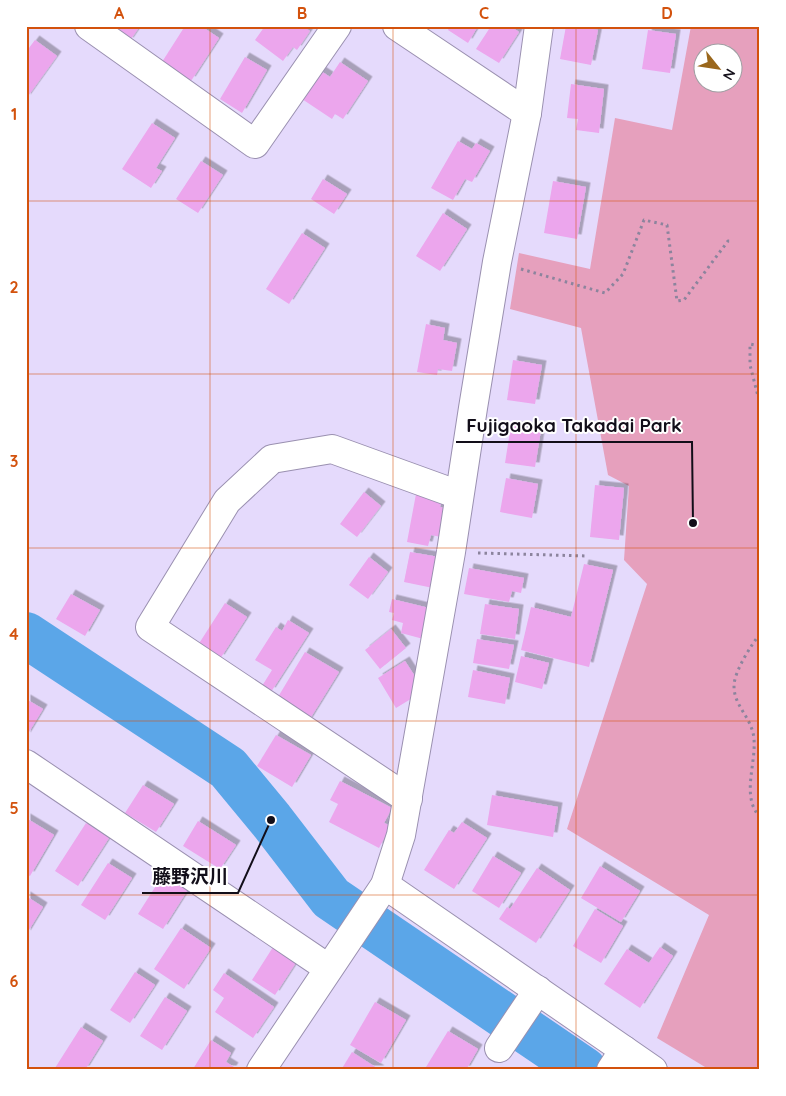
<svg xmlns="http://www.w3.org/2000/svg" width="786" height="1096" font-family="Quicksand,'Noto Sans JP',sans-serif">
  <defs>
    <filter id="shadow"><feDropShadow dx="4.5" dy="-4.5" stdDeviation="0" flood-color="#0004"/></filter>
  </defs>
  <rect width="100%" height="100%" fill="#e5dafc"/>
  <path fill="#e6a0bd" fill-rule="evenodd" d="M 691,26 L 760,26 L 760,1070 L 710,1070 L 657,1038 L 709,915 L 567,829 L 647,584 L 624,560 L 629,486 L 608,475 L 581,328 L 510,309 L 519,253 L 590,269 L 615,118 L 672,130 ZM 704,52 L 734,52 L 734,82 L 704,82 Z"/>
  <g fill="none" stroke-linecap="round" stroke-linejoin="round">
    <polyline stroke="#5ba6e8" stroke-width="46" points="26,635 228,768 271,820 331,898 584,1070"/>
  </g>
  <g fill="#eca6ed" filter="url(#shadow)">
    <polygon points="107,26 140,26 129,42"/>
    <polygon points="185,26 201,26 219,38 191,81 162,62"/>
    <polygon points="265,26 306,26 305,28 310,31 297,50 293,47 283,61 255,40"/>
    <polygon points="450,26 478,26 468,43 448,30"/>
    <polygon points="491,26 510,26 519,32 499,63 476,49"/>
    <polygon points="566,26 578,26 598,30 591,65 560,59"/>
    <polygon points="648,30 676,34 670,73 642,69"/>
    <polygon points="35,40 57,56 26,99 26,52"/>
    <polygon points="245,57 267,70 242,113 220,99"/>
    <polygon points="340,62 368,81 343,119 335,114 332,119 302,99 321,71 330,77"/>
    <polygon points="571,84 604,89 599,133 576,130 578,119 567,118"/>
    <polygon points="152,123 175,138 156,168 162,171 151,188 122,169"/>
    <polygon points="458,141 472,149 476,143 490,151 472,182 465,179 453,200 431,188"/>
    <polygon points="201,161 223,175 198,213 176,199"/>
    <polygon points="323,179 347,194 334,214 311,199"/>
    <polygon points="553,181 586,187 577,239 544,233"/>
    <polygon points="443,213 467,229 440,271 416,256"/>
    <polygon points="302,233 325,248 289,304 266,289"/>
    <polygon points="426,324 445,328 443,340 457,343 452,371 438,369 437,375 417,372"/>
    <polygon points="513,360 542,365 535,404 507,400"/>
    <polygon points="511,425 541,430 535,467 505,463"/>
    <polygon points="506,478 538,484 532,518 500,512"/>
    <polygon points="595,485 624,488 619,540 590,537"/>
    <polygon points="364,492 381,506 357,537 340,524"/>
    <polygon points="416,494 442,499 440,507 447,508 441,537 431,535 428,546 407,542"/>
    <polygon points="410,552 439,557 433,588 404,582"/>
    <polygon points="369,557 388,572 368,599 349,585"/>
    <polygon points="584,564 613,570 589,667 521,650 531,607 571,617"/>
    <polygon points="469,568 524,578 521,593 512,591 509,602 464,594"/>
    <polygon points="71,594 100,610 85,636 56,619"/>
    <polygon points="392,599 429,608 427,640 401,633 403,623 392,620 394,613 389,612"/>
    <polygon points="225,603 247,617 220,659 198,645"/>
    <polygon points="485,604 519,609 515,639 480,634"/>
    <polygon points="288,620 309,633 271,692 262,686 272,670 255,660 276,627 282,631"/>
    <polygon points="391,629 406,648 380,669 365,650"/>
    <polygon points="477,639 514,645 509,669 473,663"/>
    <polygon points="305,652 339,672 308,722 275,702"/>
    <polygon points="521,656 549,663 542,689 515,682"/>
    <polygon points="405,661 418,681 413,684 419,694 396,708 378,678"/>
    <polygon points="473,670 510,678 505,704 468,697"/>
    <polygon points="26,699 43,709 26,737"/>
    <polygon points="276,735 311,755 292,787 257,766"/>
    <polygon points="340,781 392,808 384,823 391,826 379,848 329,822 338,804 330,800"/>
    <polygon points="143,785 174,804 156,832 125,813"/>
    <polygon points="492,795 558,807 553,837 487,825"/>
    <polygon points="26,818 54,835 30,876 26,874"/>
    <polygon points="198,821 236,845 220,869 183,846"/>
    <polygon points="462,822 487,838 454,889 424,870 449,830 454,833"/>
    <polygon points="86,823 109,838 78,886 55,871"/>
    <polygon points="493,856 521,873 499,908 472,891"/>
    <polygon points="108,863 132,878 105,920 81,905"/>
    <polygon points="600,866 640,891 621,922 581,898"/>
    <polygon points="537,868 570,890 536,943 499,919 507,907 510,909"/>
    <polygon points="164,873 189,888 163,929 138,914"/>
    <polygon points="26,896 43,907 26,935"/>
    <polygon points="595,909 623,926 601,963 573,946"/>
    <polygon points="181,928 211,948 184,989 154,969"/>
    <polygon points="275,944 299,958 275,995 252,980"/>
    <polygon points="660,947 673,956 640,1008 604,984 627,949 649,963"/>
    <polygon points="135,972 155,985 130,1023 110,1010"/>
    <polygon points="224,973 274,1007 253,1038 215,1012 224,998 213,990"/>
    <polygon points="165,997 187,1011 162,1050 140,1036"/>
    <polygon points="375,1002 406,1020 381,1063 350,1045"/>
    <polygon points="81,1027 103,1041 85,1070 58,1070 55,1068"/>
    <polygon points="448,1031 478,1049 466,1070 432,1070 426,1067"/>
    <polygon points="211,1040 231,1053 226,1062 234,1067 232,1070 194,1070 193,1069"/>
    <polygon points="352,1052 380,1070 341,1070"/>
  </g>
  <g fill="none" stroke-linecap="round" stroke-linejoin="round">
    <g stroke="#9a90b0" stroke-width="30">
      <g id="street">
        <polyline points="89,26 255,144 337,26"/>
        <polyline points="397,26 527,113"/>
        <polyline points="26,764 328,968"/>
        <polyline points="408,799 150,627 227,501 272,459 332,449 459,495"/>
        <polyline points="385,885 653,1070"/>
        <polyline points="499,1048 538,990"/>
        <polyline points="261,1070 385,885 401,835 451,552 473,408 497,262 527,113 539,26"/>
        <polyline points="611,1070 624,1050"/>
      </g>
    </g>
    <g stroke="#8c849d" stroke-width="3" stroke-dasharray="2.5 4" stroke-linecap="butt">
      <polyline points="521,269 605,293 623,274 644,220 667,225 677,301 684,300 728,241 733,241"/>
      <polyline points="760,346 750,344 750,365 760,404"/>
      <polyline points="478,553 587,556"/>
      <path d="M 760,634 C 751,645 734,672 734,686 C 734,707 752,717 754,739 C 756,765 741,797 760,817"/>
    </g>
    <use href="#street" stroke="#fff" stroke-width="28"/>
  </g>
  <path fill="none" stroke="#d3520d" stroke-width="1" stroke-opacity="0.55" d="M 210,26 L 210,1070M 393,26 L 393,1070M 576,26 L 576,1070M 26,201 L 760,201M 26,374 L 760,374M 26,548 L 760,548M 26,721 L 760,721M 26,895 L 760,895"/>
  <path fill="none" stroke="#120e19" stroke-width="2" d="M693 523L692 442H456M271 820L238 893H142"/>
  <g fill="#120e19" stroke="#fff" stroke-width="2">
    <circle cx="693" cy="523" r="5"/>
    <circle cx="271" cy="820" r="5"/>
  </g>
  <g font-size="19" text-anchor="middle" font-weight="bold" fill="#120e19" stroke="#fff" stroke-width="4" stroke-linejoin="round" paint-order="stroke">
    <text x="574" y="432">Fujigaoka Takadai Park</text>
    <text x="190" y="883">藤野沢川</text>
  </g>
  <rect width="786" height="1096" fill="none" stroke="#ffffff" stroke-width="55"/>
  <g transform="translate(718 68) rotate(120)"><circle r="24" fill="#ffffff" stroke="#a09fa3"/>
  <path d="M0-4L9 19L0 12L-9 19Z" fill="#9a671c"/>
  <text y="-8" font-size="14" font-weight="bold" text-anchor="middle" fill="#120e19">N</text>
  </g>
  <rect x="28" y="28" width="730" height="1040" fill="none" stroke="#d3520d" stroke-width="2"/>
  <g font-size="16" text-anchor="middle" font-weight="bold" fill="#d3520d">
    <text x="119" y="19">A</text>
    <text x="302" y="19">B</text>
    <text x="484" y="19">C</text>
    <text x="667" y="19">D</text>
    <text x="14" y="120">1</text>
    <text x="14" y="293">2</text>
    <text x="14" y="467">3</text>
    <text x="14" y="640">4</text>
    <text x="14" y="814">5</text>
    <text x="14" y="987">6</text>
  </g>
</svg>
